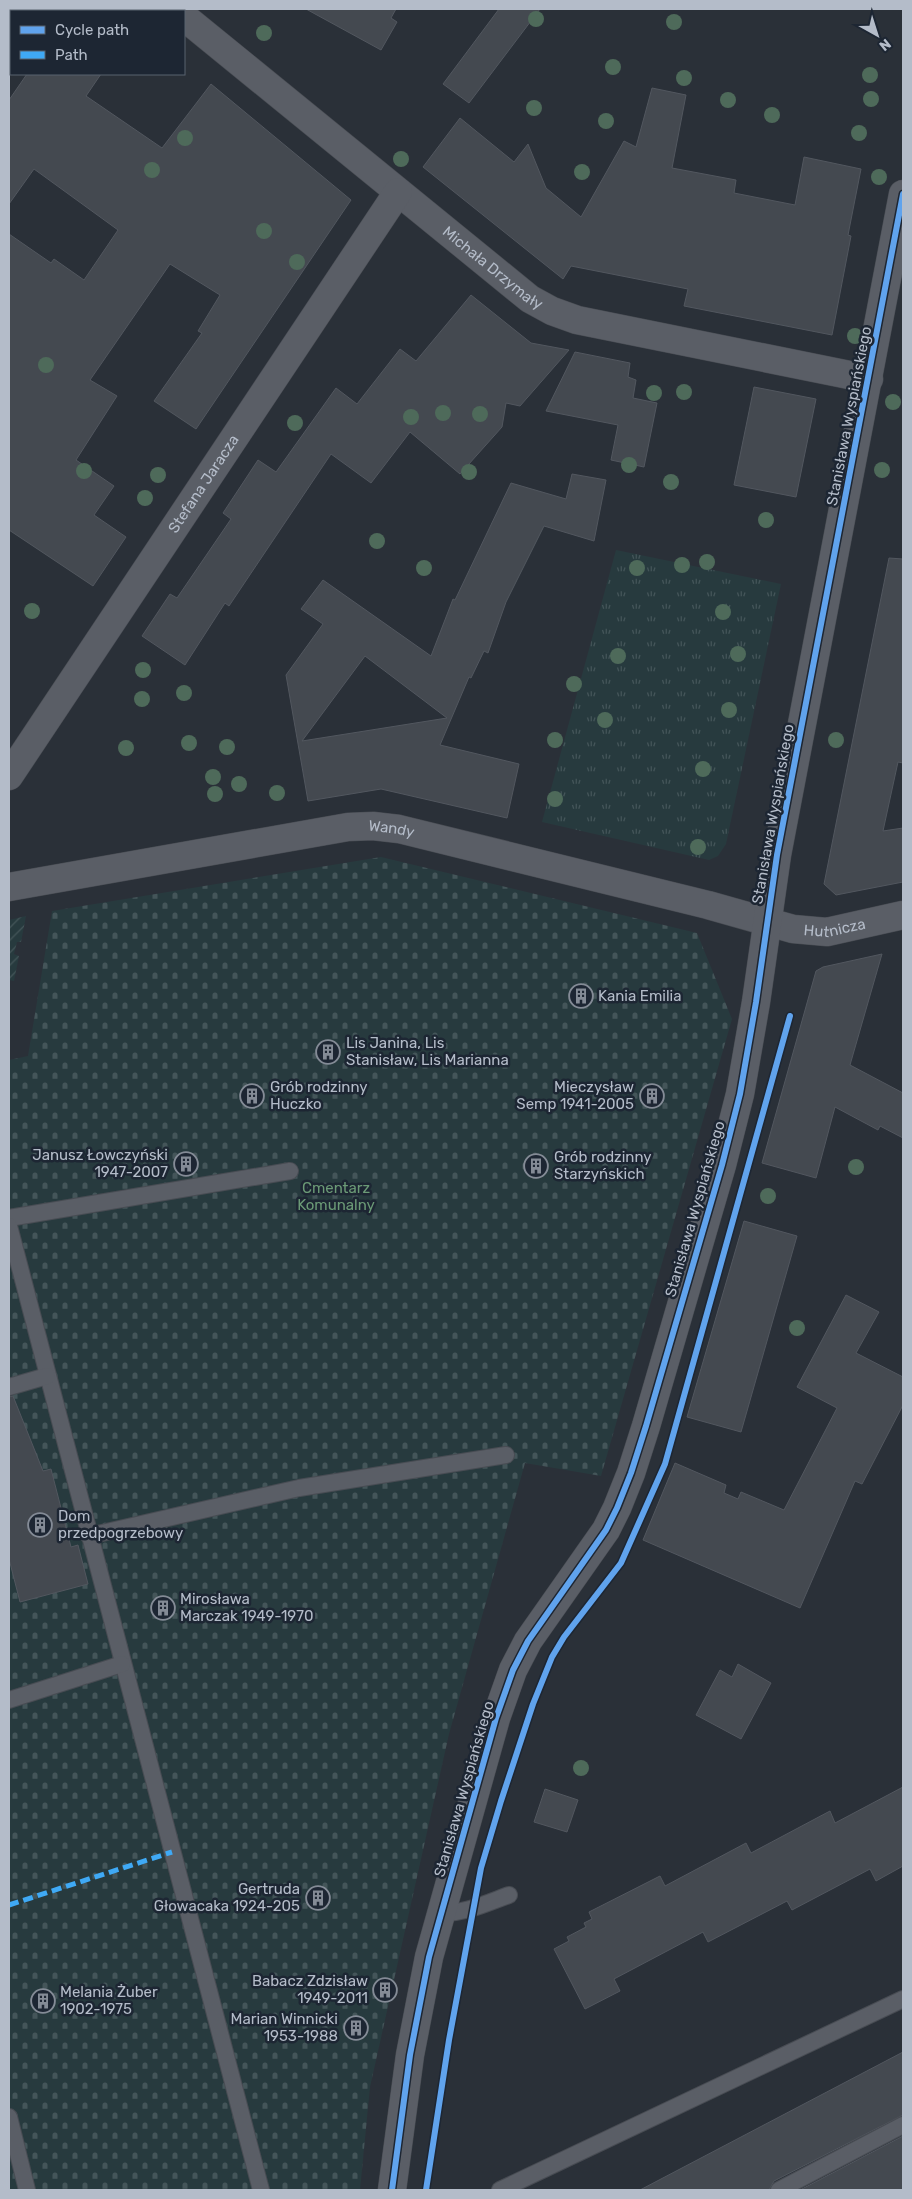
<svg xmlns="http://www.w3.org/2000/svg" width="912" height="2199" font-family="Rubik,sans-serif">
  <defs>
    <pattern id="grass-tufts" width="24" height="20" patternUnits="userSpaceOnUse" patternTransform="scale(1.25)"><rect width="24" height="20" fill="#273a3e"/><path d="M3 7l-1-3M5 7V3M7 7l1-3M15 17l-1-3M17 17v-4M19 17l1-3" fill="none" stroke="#445559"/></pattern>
    <pattern id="cemetery-stones" width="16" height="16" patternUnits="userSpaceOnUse" patternTransform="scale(1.25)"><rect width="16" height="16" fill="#273a3e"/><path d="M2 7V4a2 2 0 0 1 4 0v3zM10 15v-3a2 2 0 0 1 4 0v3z" fill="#445559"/></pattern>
    <pattern id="garden-furrows" width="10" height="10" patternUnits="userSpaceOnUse" patternTransform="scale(1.25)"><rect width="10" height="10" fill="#273a3e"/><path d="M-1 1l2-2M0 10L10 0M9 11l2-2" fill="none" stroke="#445559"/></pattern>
  </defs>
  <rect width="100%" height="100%" fill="#2a3038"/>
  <polygon fill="url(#grass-tufts)" points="616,550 781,584 726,844 718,856 709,860 542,822"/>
  <polygon fill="url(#cemetery-stones)" points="381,857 697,933 732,1019 601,1476 525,1463 449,1734 370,2087 360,2190 9,2190 9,1060 28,1056 52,911"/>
  <polygon fill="url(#garden-furrows)" points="26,916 21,942 17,942 14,954 19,956 14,981 9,980 9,982 9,920"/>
  <g fill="#444950" stroke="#52575f" fill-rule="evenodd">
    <polygon points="306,9 396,9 391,18 397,22 381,50"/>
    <polygon points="499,9 540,9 469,103 443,84"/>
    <polygon points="27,74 101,74 86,96 162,148 211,84 351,200 196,429 154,401 202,333 198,331 220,295 170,264 90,380 117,396 76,460 114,486 94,515 126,537 93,586 9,530 9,234 51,263 54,259 84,280 118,230 34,169 9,204 9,100"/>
    <polygon points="652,88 686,95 672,168 736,180 734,193 795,205 804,157 861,169 848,235 851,236 832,335 684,306 688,289 571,266 563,279 423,167 460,118 514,162 528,144 546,188 581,217 624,141 636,147"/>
    <polygon points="471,295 531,343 569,350 520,406 506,403 502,427 460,474 410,432 371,483 331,454 229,606 225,603 185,665 142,636 170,594 177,598 231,519 223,513 258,460 276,472 336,388 357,404 400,349 416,361"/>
    <polygon points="575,352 630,363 628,377 636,380 633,398 657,403 644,467 611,460 618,425 546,411"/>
    <polygon points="754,387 816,399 796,497 734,485"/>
    <path d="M 572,474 L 606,480 L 594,541 L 544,526 L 506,602 L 488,653 L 484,651 L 471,678 L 469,677 L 440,745 L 519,764 L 507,818 L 381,789 L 308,801 L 286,675 L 323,624 L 301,609 L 323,580 L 431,656 L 453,599 L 455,600 L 511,483 L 566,499 ZM 365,656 L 447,718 L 302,741 Z"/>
    <polygon points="889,558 903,559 903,763 898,762 883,831 903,828 903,882 836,895 824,884"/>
    <polygon points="882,954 850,1065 903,1093 903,1138 880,1126 878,1130 835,1107 816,1178 762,1163 816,971 823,967"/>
    <polygon points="744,1221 797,1236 741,1432 687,1417"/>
    <polygon points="846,1295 879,1312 856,1353 903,1377 903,1405 862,1484 855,1481 800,1608 643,1540 675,1463 726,1485 724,1493 738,1499 741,1492 784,1510 837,1408 797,1387"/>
    <polygon points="13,1396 43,1471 51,1469 71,1547 78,1545 88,1584 20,1602 9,1559 9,1397"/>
    <polygon points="738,1664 771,1683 741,1739 696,1715 720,1670 732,1677"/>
    <polygon points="903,1787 903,1866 876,1881 870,1869 792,1910 787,1901 708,1942 703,1932 614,1979 620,1991 585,2009 554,1949 569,1941 567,1937 586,1927 584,1923 592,1919 589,1912 660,1876 665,1886 746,1843 751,1853 830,1811 835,1823"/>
    <polygon points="545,1789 578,1800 567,1832 534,1822"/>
    <polygon points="903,2052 903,2115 774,2181 769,2190 640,2190"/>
    <polygon points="903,2136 903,2190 800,2190"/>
  </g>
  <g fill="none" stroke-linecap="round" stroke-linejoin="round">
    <g stroke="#484c53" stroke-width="18">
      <g id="lane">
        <polyline points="9,1218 290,1171"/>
        <polyline points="9,1226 261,2190"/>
        <polyline points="9,1387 47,1376"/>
        <polyline points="89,1536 299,1488 506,1455"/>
        <polyline points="9,1700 122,1664"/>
        <path d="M 440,1913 C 464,1914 487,1903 509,1895"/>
        <polyline points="9,2117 27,2190"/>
        <polyline points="500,2190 903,1999"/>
        <polyline points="779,2190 903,2125"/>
      </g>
    </g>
    <g stroke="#484c53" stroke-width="29">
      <g id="street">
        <polyline points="32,11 34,9"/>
        <path id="s1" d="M 184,17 L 530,299 L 552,311 L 577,320 L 869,379"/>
        <polyline points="9,43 11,40"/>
        <path id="s2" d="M 9,776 L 398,192"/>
        <path id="s3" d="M 9,887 L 348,827 L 373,826 L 399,829 L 708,905 L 793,929 L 827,932 L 903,915"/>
        <polyline points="392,2190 410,2055 429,1957 496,1718 513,1670 528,1641 606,1530 617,1508 631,1473 646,1426 722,1165 740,1094 756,1002 777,855 903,194"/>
      </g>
    </g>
    <use href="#lane" stroke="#5a5e66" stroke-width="16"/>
    <use href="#street" stroke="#5a5e66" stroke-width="28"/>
    <polyline stroke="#3fa9f5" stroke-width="5" stroke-dasharray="10 5" stroke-linecap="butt" points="9,1905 172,1852"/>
    <g stroke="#1d2633" stroke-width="9">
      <g id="cycleway">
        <polyline points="392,2190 410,2055 429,1957 496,1718 513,1670 528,1641 606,1530 617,1508 631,1473 646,1426 722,1165 740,1094 756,1002 777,855 903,194"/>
        <polyline points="426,2190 449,2040 481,1868 501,1801 533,1704 552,1657 564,1637 621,1563 665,1464 790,1016"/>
      </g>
    </g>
    <use href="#cycleway" stroke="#60a3ed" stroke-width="6"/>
  </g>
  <g fill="#4e6a5a">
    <circle cx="536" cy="19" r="8"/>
    <circle cx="674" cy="22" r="8"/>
    <circle cx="264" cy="33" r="8"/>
    <circle cx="613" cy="67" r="8"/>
    <circle cx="870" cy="75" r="8"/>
    <circle cx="684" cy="78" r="8"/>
    <circle cx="871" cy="99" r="8"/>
    <circle cx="728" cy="100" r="8"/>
    <circle cx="534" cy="108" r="8"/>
    <circle cx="772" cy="115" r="8"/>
    <circle cx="606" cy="121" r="8"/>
    <circle cx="859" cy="133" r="8"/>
    <circle cx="185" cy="138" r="8"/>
    <circle cx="401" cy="159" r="8"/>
    <circle cx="152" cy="170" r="8"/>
    <circle cx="582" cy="172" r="8"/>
    <circle cx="879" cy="177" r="8"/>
    <circle cx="264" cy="231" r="8"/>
    <circle cx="297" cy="262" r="8"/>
    <circle cx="855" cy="336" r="8"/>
    <circle cx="46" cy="365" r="8"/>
    <circle cx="684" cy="392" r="8"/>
    <circle cx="654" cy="393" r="8"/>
    <circle cx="893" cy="402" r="8"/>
    <circle cx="443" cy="413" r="8"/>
    <circle cx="480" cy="414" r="8"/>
    <circle cx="411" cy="417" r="8"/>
    <circle cx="295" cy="423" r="8"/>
    <circle cx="629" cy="465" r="8"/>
    <circle cx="882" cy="470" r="8"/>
    <circle cx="84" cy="471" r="8"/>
    <circle cx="469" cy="472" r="8"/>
    <circle cx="158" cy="475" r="8"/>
    <circle cx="671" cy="482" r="8"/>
    <circle cx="145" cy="498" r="8"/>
    <circle cx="766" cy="520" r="8"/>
    <circle cx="377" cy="541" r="8"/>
    <circle cx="707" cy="562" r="8"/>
    <circle cx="682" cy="565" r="8"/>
    <circle cx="424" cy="568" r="8"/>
    <circle cx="637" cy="568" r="8"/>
    <circle cx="32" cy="611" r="8"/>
    <circle cx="723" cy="612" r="8"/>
    <circle cx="738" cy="654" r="8"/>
    <circle cx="618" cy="656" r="8"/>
    <circle cx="143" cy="670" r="8"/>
    <circle cx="574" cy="684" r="8"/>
    <circle cx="184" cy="693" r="8"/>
    <circle cx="142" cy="699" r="8"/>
    <circle cx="729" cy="710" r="8"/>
    <circle cx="605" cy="720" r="8"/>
    <circle cx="555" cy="740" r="8"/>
    <circle cx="836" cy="740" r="8"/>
    <circle cx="189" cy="743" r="8"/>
    <circle cx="227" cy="747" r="8"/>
    <circle cx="126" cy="748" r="8"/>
    <circle cx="703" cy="769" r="8"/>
    <circle cx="213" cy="777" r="8"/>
    <circle cx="239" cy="784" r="8"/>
    <circle cx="277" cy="793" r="8"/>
    <circle cx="215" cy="794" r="8"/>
    <circle cx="555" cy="799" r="8"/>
    <circle cx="698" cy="847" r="8"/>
    <circle cx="856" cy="1167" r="8"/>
    <circle cx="768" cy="1196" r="8"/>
    <circle cx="797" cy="1328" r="8"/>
    <circle cx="581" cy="1768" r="8"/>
  </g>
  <defs>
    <g id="building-ring" transform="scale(1.25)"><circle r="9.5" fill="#1d2633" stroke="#848b96" stroke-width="1.5"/><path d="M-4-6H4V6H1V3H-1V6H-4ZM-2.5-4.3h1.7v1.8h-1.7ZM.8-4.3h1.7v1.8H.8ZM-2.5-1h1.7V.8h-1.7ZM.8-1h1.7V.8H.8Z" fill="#848b96"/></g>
  </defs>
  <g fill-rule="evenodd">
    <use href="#building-ring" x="581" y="996"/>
    <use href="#building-ring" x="328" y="1052"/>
    <use href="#building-ring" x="252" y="1096"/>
    <use href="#building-ring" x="652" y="1096"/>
    <use href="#building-ring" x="186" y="1164"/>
    <use href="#building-ring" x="536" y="1166"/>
    <use href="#building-ring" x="40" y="1525"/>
    <use href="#building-ring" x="163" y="1608"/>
    <use href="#building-ring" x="318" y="1898"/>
    <use href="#building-ring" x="385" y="1990"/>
    <use href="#building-ring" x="43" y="2001"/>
    <use href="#building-ring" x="356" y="2028"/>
  </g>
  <g text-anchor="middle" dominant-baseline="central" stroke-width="5" stroke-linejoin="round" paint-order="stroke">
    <g font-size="15" fill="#b4bcc9" stroke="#1d2633">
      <text stroke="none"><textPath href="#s1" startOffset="398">Michała Drzymały</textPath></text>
      <text transform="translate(849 416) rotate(-79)">Stanisława Wyspiańskiego</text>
      <text stroke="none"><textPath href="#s2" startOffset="351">Stefana Jaracza</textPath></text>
      <text transform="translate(773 814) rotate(-80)">Stanisława Wyspiańskiego</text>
      <text stroke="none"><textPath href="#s3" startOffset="388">Wandy</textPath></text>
      <text stroke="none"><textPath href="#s3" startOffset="844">Hutnicza</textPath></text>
      <text transform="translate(695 1209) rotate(-74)">Stanisława Wyspiańskiego</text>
      <text transform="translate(464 1789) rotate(-74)">Stanisława Wyspiańskiego</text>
    </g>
    <g font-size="15" fill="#b4bcc9" stroke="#1d2633" text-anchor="start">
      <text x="598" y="996">Kania Emilia</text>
      <text x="346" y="1043">Lis Janina, Lis<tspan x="346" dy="17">Stanisław, Lis Marianna</tspan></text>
      <text x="270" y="1087">Grób rodzinny<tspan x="270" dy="17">Huczko</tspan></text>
      <text x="634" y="1087" text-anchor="end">Mieczysław<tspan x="634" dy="17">Semp 1941-2005</tspan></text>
      <text x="168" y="1155" text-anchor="end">Janusz Łowczyński<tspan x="168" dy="17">1947-2007</tspan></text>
      <text x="554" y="1157">Grób rodzinny<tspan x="554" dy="17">Starzyńskich</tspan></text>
      <text x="58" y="1516">Dom<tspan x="58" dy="17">przedpogrzebowy</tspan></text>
      <text x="180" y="1599">Mirosława<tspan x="180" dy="17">Marczak 1949-1970</tspan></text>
      <text x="300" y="1889" text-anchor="end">Gertruda<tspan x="300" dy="17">Głowacaka 1924-205</tspan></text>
      <text x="368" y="1981" text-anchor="end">Babacz Zdzisław<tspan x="368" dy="17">1949-2011</tspan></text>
      <text x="60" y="1992">Melania Żuber<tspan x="60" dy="17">1902-1975</tspan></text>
      <text x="338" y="2019" text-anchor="end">Marian Winnicki<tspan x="338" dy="17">1953-1988</tspan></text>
    </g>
    <g font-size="15" fill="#6b9a76" stroke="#1d2633">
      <text x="336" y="1188">Cmentarz<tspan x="336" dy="17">Komunalny</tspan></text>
    </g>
  </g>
  <rect width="912" height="2199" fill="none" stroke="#b4bcc9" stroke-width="20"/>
  <rect x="10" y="10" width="175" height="65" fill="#1d2633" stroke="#59626f"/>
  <rect x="20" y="26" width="25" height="8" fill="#60a3ed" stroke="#59626f"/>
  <text x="55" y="35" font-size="15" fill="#b4bcc9">Cycle path</text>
  <rect x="20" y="51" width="25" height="8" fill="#3fa9f5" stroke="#59626f"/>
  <text x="55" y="60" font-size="15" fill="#b4bcc9">Path</text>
  <g transform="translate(877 35) rotate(141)" stroke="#1d2633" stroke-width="4" paint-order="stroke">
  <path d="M0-4L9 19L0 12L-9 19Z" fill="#b4bcc9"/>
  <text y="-8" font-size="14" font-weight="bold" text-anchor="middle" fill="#b4bcc9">N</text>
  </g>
</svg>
